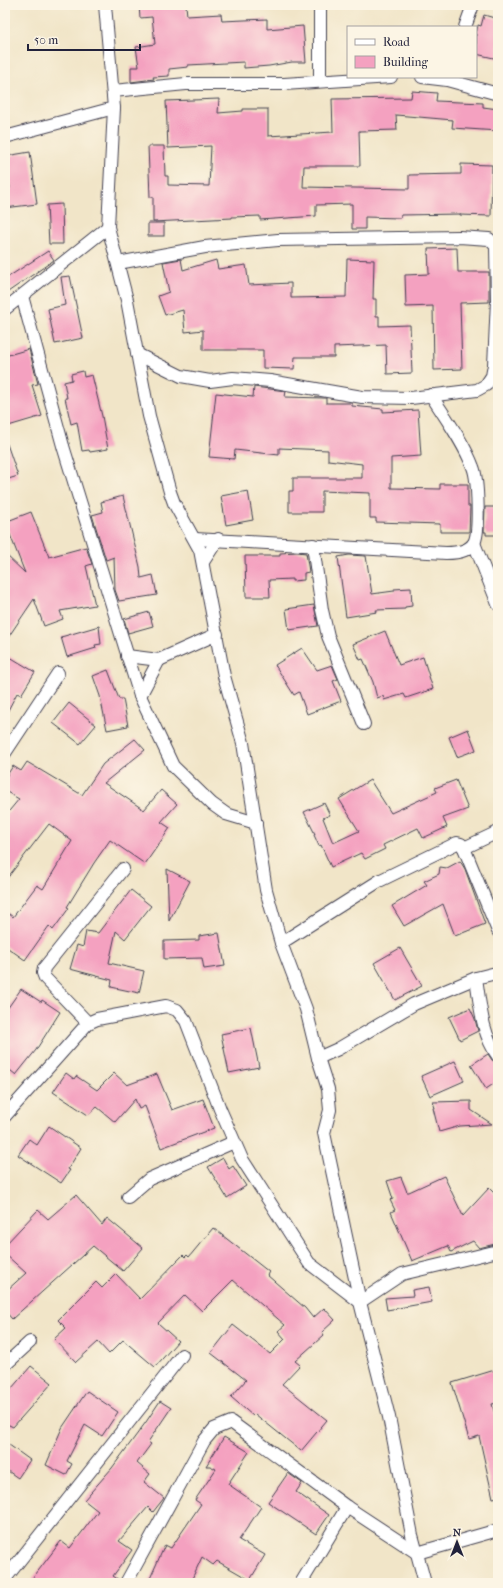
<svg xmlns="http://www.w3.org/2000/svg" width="503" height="1588" font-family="'IM FELL French Canon',serif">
  <rect width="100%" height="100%" fill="#fcf5e5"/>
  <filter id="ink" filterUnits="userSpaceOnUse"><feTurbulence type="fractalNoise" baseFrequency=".025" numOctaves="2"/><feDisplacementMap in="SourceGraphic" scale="8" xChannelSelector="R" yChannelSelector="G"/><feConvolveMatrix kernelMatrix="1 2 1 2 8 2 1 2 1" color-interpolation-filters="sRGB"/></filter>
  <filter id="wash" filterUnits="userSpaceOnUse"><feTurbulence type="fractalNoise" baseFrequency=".012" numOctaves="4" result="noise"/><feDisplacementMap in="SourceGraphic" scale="16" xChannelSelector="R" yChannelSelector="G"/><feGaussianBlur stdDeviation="0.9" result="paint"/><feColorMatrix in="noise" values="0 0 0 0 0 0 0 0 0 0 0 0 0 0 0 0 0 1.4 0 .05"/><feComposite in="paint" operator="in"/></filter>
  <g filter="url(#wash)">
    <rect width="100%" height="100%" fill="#f1e5c8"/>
    <g id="blocks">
      <g fill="#f4a1c0">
        <polygon points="139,5 186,5 187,16 221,14 222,21 267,19 267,29 303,26 306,62 292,62 269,66 244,68 244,62 188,65 188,67 169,69 169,76 153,77 154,79 131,82 131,67 139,67 136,47 155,44 152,17 140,18"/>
        <polygon points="484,15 498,19 498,59 476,54 476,34 478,25 481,26"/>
        <polygon points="412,91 437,93 436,101 483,103 483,107 498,109 498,131 452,128 453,120 396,115 397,130 359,131 360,166 304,166 303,187 409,189 409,175 461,174 461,164 492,165 491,216 460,215 460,214 401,215 400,218 365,217 365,229 352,229 352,204 316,205 316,216 260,220 260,216 232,217 232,218 153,222 153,197 150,197 148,146 164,146 165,176 168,176 168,185 209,186 211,146 168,148 166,101 219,99 218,113 243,111 243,109 268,109 268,136 333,132 332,99 411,98"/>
        <polygon points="30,152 37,204 5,208 5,188 10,188 6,156"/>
        <polygon points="62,204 63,244 49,244 47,205"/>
        <rect x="148" y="223" width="16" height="13"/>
        <polygon points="457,248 458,272 489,272 489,302 460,303 462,369 434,370 433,306 406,307 405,275 429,274 428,249"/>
        <polygon points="48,251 54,260 5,294 5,279"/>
        <polygon points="181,259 183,270 216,260 218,269 246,265 249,285 291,283 291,298 346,297 347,259 374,260 373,299 376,299 376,316 379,316 379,326 410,325 412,373 387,374 386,345 334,347 334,357 295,357 294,369 263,368 263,350 203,350 203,330 185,332 183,310 165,315 158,296 169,292 163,262"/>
        <polygon points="70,276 83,338 55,344 48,309 65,305 61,277"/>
        <polygon points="29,349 38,384 32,385 42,416 5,427 5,356"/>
        <polygon points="83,371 84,377 92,375 102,416 108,449 90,452 89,450 82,451 77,422 71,424 65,398 67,398 64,382 72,380 71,374"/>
        <polygon points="254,387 286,391 285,397 324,398 326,398 326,403 352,403 352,406 383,409 383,412 418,410 421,456 391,458 391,488 440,489 440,484 468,484 468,506 470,506 469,532 440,532 440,524 376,522 376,518 370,518 370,493 322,491 322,512 289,512 289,491 293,491 293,478 362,478 362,464 328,460 328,450 279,448 279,455 235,450 234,459 209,457 216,393 253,397"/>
        <polygon points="5,444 7,444 18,476 5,480"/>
        <polygon points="248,491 253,520 226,525 221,496"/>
        <polygon points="123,496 140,567 141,578 153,575 157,595 119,601 115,590 114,557 106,560 92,515 103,512 101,502"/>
        <polygon points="485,507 498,507 498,535 486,535 486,532 484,532"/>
        <polygon points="31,512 49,557 86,547 92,564 86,566 95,605 60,611 63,619 44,626 34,599 5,642 5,554 25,573 5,522"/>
        <polygon points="297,552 306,553 309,572 304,573 304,580 292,581 292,579 269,580 270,597 246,597 245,556 280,556 280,553"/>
        <polygon points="349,555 366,556 372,594 394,591 394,589 411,588 412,606 405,607 405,609 376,610 377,612 346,617 338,557"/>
        <polygon points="314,605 318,626 289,630 286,609"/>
        <polygon points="149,612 153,626 128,633 124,619"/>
        <polygon points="99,626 101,644 95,645 96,648 67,657 61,637"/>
        <polygon points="385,631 399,665 423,657 433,689 406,698 404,694 384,700 383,696 377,698 373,682 363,659 360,660 353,644"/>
        <polygon points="302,648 317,670 332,665 338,679 333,681 341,701 307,714 299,692 294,695 275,665"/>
        <polygon points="5,654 35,672 21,695 17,693 5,716"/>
        <polygon points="108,670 119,699 123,699 128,726 107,730 100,696 93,676"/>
        <polygon points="69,703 96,725 80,744 53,723"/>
        <polygon points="468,729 476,750 457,757 449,737"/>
        <polygon points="135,739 145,750 104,783 144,810 161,790 177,804 161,822 170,828 145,864 110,840 94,863 67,907 69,908 53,930 49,926 25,960 5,946 5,911 13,917 37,885 43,889 72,841 49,824 5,881 5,816 19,799 5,791 5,778 13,766 21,771 27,762 82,795 103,764"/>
        <polygon points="370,780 391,813 437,792 435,788 456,780 468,809 443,818 447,827 423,838 418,828 383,845 385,849 365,859 361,853 331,867 321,845 319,846 314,835 315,834 304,812 324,803 330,815 323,818 333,843 359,831 339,799"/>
        <polygon points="460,861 465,869 485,924 455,936 443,904 404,926 392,906 427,885 424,881 439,874 440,867 447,868"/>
        <polygon points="167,869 190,881 169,921"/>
        <polygon points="131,890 151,906 125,939 116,931 109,963 144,971 139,993 111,987 112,980 70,969 77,945 83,947 86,931 98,933"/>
        <polygon points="219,933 225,966 204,969 202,958 164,959 164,941 199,940 199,936"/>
        <polygon points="400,948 422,986 395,1000 374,963"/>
        <polygon points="21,989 41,1002 42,1000 60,1012 36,1050 16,1075 5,1066 5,1012"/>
        <polygon points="470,1008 475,1019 478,1031 460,1040 449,1017"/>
        <polygon points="251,1028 259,1067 229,1073 221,1034"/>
        <polygon points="488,1054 492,1060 498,1063 498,1081 486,1089 471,1065"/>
        <polygon points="455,1061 464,1081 430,1096 421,1076"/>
        <polygon points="66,1073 74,1079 76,1076 97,1090 114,1073 127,1085 157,1074 172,1110 203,1099 214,1128 161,1148 145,1106 139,1109 135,1099 115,1122 97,1107 88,1115 53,1092"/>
        <polygon points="471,1101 471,1110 492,1124 460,1126 439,1132 433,1108 435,1108 433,1102"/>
        <polygon points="49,1126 81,1148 68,1169 70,1170 61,1183 18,1155 29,1139 37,1145"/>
        <polygon points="223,1158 229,1169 233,1166 246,1186 227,1198 208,1167"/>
        <polygon points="444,1176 463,1216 489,1188 498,1197 498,1241 495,1244 479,1248 473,1241 451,1252 448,1246 412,1261 391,1212 395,1210 390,1200 393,1199 387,1181 401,1177 407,1192 409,1192"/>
        <polygon points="76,1195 102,1225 107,1218 143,1248 123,1271 93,1246 12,1319 5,1311 5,1292 26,1273 5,1254 5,1245 38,1210 48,1219"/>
        <polygon points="213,1228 269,1272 267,1275 305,1308 313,1318 324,1308 335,1320 322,1332 324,1335 295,1361 300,1365 282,1384 327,1420 301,1451 255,1414 253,1416 231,1397 246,1380 211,1353 233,1325 270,1354 285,1339 278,1331 285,1325 233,1280 202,1311 185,1295 158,1323 178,1341 155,1367 123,1340 109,1354 98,1342 76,1362 54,1339 66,1328 58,1320 96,1282 102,1288 116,1274 140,1299 183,1255 185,1257 187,1255 189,1257"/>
        <polygon points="429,1287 432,1302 387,1310 385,1298 413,1296 412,1290"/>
        <polygon points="31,1366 52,1383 13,1427 5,1423 5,1396"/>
        <polygon points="498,1369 498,1403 492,1404 498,1425 498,1497 493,1498 479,1436 469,1439 452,1383"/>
        <polygon points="87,1391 118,1412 102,1436 85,1425 67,1461 72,1464 66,1475 46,1465 62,1428"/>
        <polygon points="160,1401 171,1408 148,1442 151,1444 137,1463 150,1474 144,1482 164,1498 153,1512 148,1507 119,1541 132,1550 113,1576 119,1580 119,1583 29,1583 61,1541 70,1548 98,1511 84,1500 112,1468 146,1422"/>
        <polygon points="224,1437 249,1452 228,1484 261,1507 239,1540 265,1555 250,1580 217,1561 213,1565 202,1557 190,1583 148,1583 165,1545 171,1548 201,1504 195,1500 216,1469 210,1466 206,1466"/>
        <polygon points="5,1442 30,1460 18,1478 5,1469"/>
        <polygon points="288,1473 302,1483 296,1492 329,1515 316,1534 268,1502"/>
      </g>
    </g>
  </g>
  <g filter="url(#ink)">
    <use href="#blocks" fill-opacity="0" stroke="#413f50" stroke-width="1"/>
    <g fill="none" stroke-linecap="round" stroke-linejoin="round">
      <g stroke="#413f50" stroke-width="14">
        <g id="minor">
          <polyline points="105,5 114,108 108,227 127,300 149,416 170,492 174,503 200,550 224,676 243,743 266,890 281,943 306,1009 318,1058 328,1089 330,1110 324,1133 360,1302 389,1417 412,1535 425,1583"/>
          <polyline points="320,5 320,81"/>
          <polyline points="465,27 473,5"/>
          <polyline points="422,77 447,80 498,94"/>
          <polyline points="113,91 186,84 284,84 391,77"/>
          <polyline points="5,137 114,108"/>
          <polyline points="118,263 205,247 278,240 459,237 489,239 496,246 497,300 494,365 492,376 486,385 477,390 411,398 362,397 270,381 233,378 210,381 181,376 137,354"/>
          <polyline points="22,296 63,446 140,696 173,766 212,804 226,814 256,823"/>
          <polyline points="5,309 108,227"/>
          <path d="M 195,539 L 446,553 C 456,553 468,552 474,543 C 480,532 478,479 473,467 C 464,443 445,417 431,395"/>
          <polyline points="474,543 498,604"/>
          <polyline points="313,545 322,610 328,636 364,724"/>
          <polyline points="203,562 218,539"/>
          <polyline points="127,656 159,660 217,634"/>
          <polyline points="140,696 159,660"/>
          <polyline points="5,753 58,673"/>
          <polyline points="464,848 498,832"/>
          <polyline points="281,943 379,881 457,843 461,844 464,848 498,931"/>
          <path d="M 476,978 C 480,1004 482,1035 498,1056"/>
          <polyline points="88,1023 45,978 43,973 44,968 123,869"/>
          <polyline points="318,1058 338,1049 414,1004 476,978 496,973 498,971"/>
          <polyline points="5,1116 88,1023 97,1019 166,1006 177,1010 186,1021 220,1109 242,1159 309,1263 360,1302"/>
          <polyline points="128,1197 149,1179 234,1142"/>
          <polyline points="360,1302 402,1274 498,1251"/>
          <polyline points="5,1365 30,1342"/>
          <polyline points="5,1579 182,1355"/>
          <polyline points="126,1583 204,1441 214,1429 231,1422 347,1507 417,1553 498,1530"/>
          <polyline points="301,1583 347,1507"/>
        </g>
      </g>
      <use href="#minor" stroke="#fff" stroke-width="12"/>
    </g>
  </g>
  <rect width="503" height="1588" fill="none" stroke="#fcf5e5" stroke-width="20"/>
  <rect x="347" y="26" width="130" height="52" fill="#fcf5e5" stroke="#a5a1a1"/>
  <rect x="355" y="39" width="20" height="6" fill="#ffffff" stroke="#a5a1a1"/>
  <text x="383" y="46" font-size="12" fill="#22223b">Road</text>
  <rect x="355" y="56" width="20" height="12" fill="#f4a1c0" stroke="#a5a1a1"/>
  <text x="383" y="66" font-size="12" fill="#22223b">Building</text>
  <g transform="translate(457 1542)" stroke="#fcf5e5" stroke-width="3" paint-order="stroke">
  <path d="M0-3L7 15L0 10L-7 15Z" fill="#22223b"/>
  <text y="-6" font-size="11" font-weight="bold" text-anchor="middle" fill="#22223b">N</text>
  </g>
  <path d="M28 44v6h112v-6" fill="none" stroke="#22223b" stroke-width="2"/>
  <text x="34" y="44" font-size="12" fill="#22223b" stroke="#fcf5e5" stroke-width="3" paint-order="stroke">50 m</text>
</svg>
